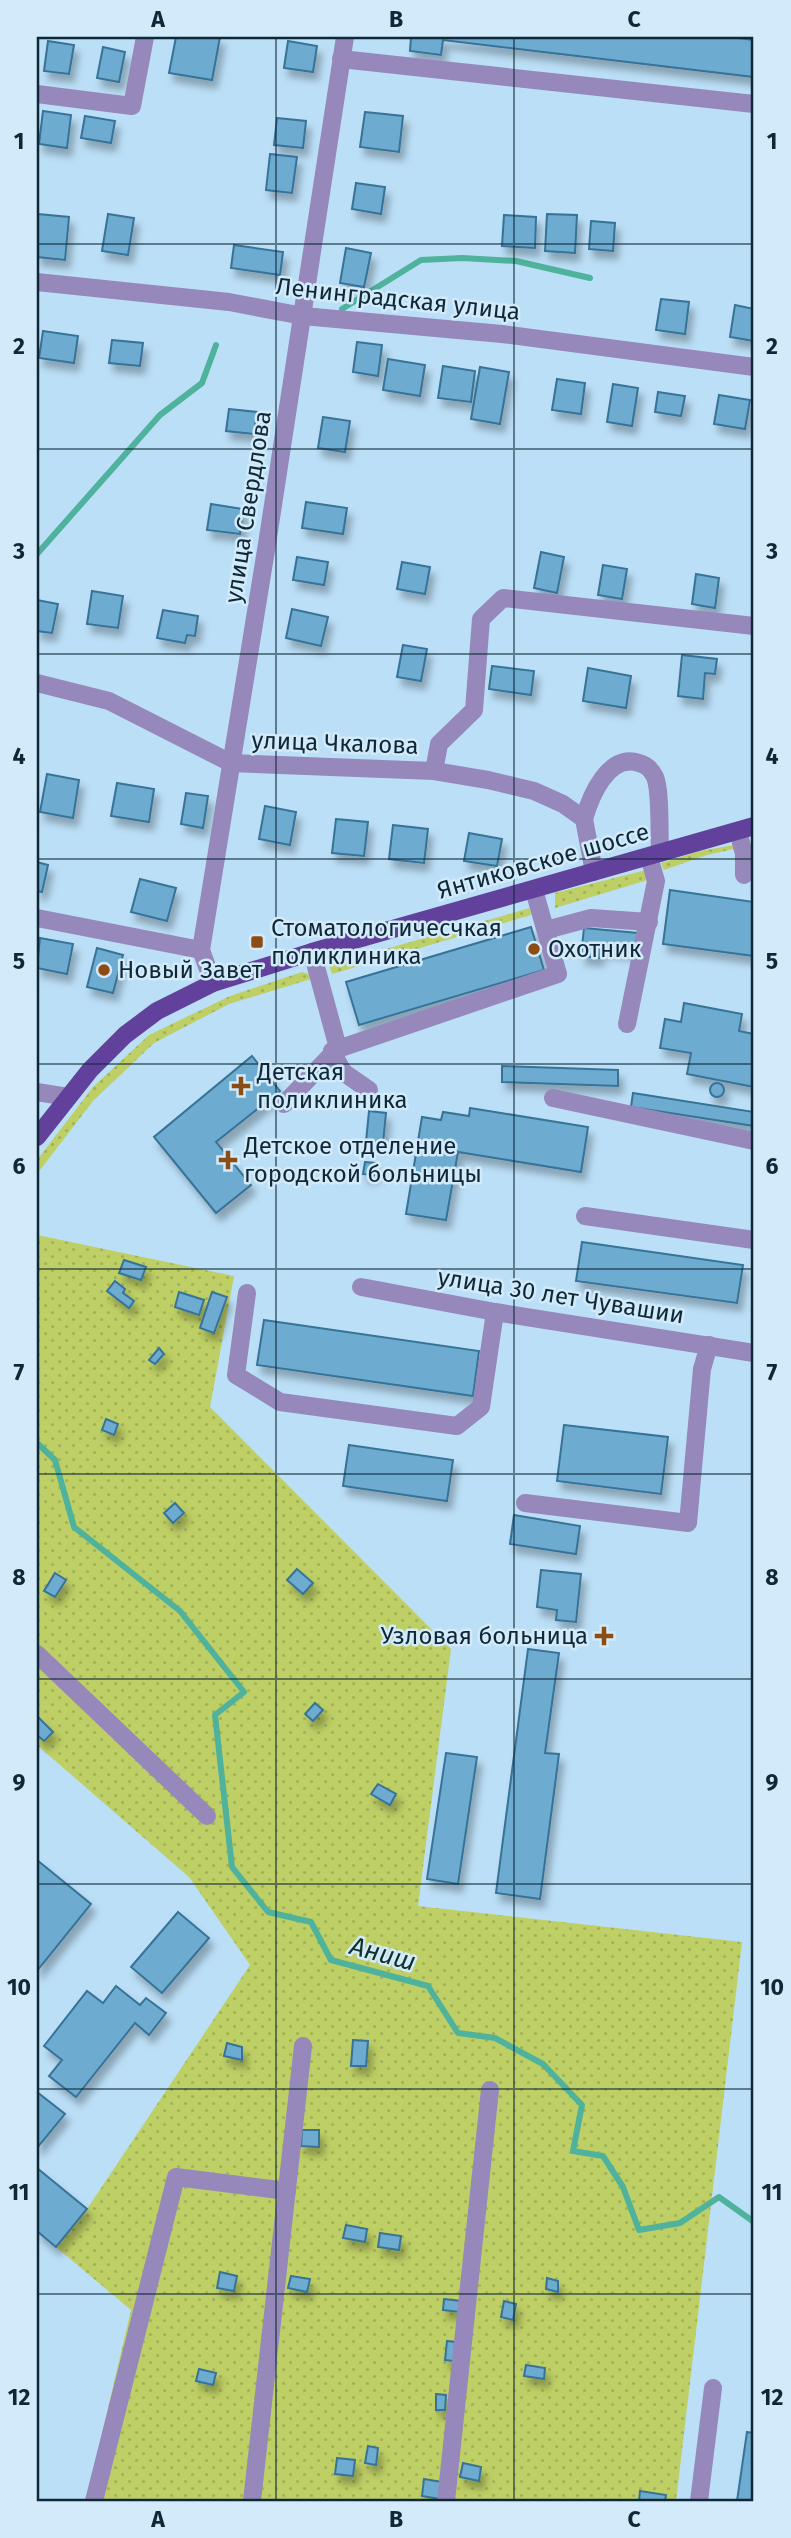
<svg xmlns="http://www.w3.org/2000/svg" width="791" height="2538" font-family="'Fira Sans',sans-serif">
  <defs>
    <pattern id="grass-dots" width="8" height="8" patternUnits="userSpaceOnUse" patternTransform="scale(1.75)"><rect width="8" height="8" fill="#becf65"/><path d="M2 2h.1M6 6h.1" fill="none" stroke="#a2b258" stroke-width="1.8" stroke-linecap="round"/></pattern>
    <filter id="shadow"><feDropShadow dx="4.5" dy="8" stdDeviation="3.5" flood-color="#0004"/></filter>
  </defs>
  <rect width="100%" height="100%" fill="#bbdff7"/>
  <g fill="url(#grass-dots)">
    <polygon points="734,845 734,849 707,855 664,870 661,863 700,851"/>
    <polygon points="646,870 651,879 555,908 555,893"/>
    <polygon points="530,908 531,915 332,974 329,965"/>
    <polygon points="302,972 309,974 311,979 229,1004 154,1043 93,1101 37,1174 37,1160 93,1087 149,1035 230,996"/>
    <polygon points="37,1235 234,1276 210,1407 451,1649 418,1906 742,1942 676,2501 86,2501 131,2310 56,2247 87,2209 250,1965 189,1877 37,1745"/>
  </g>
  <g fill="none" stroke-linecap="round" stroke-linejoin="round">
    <g stroke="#4eb29d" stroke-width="6">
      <polyline points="342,309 421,260 462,258 516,261 590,278"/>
      <polyline points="37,554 160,415 202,383 216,345"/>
      <polyline points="37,1443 55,1460 74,1527 180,1611 244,1692 215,1715 232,1867 268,1912 311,1922 331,1960 428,1986 458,2033 495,2038 543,2064 582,2105 573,2151 603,2156 623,2187 639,2230 680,2223 719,2197 754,2222"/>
    </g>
  </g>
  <g fill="#6eabd0" stroke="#377397" stroke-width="2" filter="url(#shadow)">
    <polygon points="176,37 220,37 212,80 169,73"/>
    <polygon points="411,37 730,37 754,40 754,77 443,40 441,55 410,51"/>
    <polygon points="48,41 74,45 69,74 44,71"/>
    <polygon points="288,41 317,46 313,72 284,68"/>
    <polygon points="103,47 125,52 119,82 97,78"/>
    <polygon points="43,111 71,115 67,148 39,144"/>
    <polygon points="365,112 403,116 399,152 360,147"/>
    <polygon points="85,116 115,121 111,143 81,138"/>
    <polygon points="277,118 306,121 303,148 274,145"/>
    <polygon points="270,154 297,157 292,193 266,190"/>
    <polygon points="356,183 385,187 381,214 352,209"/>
    <polygon points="38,214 69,217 65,260 37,257"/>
    <polygon points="108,214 134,218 128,255 102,251"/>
    <polygon points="547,214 577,215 575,253 545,251"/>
    <polygon points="504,215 536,217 535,248 502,246"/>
    <polygon points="591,221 615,223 613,251 589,249"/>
    <polygon points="234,245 283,252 280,275 231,268"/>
    <polygon points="346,248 371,253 364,287 340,283"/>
    <polygon points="661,299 689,302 685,334 656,330"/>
    <polygon points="735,305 754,309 754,341 730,337"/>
    <polygon points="43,331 78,336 74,363 39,358"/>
    <polygon points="112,340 143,343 140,366 109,363"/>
    <polygon points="357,342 382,345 378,376 353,372"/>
    <polygon points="388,359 425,365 420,396 383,390"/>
    <polygon points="443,366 475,371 471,402 438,398"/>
    <polygon points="480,367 509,372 500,424 471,419"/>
    <polygon points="557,379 585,383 581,414 552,410"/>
    <polygon points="613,384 638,388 632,426 607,422"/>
    <polygon points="658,392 685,396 681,416 655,412"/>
    <polygon points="719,395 750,400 745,429 714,424"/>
    <polygon points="229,409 257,412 254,434 226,431"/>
    <polygon points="323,417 350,421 345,452 318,448"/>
    <polygon points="306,502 347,508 343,534 302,528"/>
    <polygon points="211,504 243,509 240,534 207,530"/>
    <polygon points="541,552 564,557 557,593 534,588"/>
    <polygon points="297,557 328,562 324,585 293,580"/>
    <polygon points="402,562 430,567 425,594 397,589"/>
    <polygon points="603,565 627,569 622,599 598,595"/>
    <polygon points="696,574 719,578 715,608 692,604"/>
    <polygon points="92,591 123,596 118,628 87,624"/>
    <polygon points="37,600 58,604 52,633 37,631"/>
    <polygon points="292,609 328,617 321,646 286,638"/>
    <polygon points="163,610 198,616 195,636 187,635 185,643 157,638"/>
    <polygon points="403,645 427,649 421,681 397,677"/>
    <polygon points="682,655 717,659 715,674 705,673 703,699 678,696"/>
    <polygon points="492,666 534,671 531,695 489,689"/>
    <polygon points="588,668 631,676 626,708 583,701"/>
    <polygon points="47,774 79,780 73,818 40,812"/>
    <polygon points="117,783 154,789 149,822 111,816"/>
    <polygon points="186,793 208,796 203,828 181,824"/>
    <polygon points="265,806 296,812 290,845 259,839"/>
    <polygon points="336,819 368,822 364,856 332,853"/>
    <polygon points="393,825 428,829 424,863 389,859"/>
    <polygon points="469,833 502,839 497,866 464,861"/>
    <polygon points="37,862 48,865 42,892 37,891"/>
    <polygon points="140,879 176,888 167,921 131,912"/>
    <polygon points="670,890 754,902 754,956 663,944"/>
    <polygon points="531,927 544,970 359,1025 346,982"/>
    <polygon points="584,928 638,933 637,952 600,949 599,958 581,956"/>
    <polygon points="40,938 73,944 67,974 37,968"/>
    <polygon points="97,948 123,955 113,993 87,987"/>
    <polygon points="684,1003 742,1014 739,1031 754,1034 754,1087 687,1074 691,1053 660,1048 665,1019 681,1022"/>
    <polygon points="252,1056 280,1091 216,1142 251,1185 216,1213 154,1137"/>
    <polygon points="502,1066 618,1070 618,1086 502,1082"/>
    <circle cx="717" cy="1090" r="7"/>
    <polygon points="633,1093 754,1112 754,1126 631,1107"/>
    <polygon points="470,1108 588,1127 581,1172 458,1152 446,1220 406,1214 422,1117 441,1120 443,1112 469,1116"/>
    <polygon points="369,1111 386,1113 383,1143 366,1142"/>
    <polygon points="365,1162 375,1163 374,1175 363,1174"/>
    <polygon points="582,1242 743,1265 737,1303 576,1281"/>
    <polygon points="124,1260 146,1267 141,1280 119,1273"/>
    <polygon points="115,1281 125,1289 123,1293 134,1301 129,1308 107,1291"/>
    <polygon points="179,1292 204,1300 199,1315 175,1307"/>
    <polygon points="212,1292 227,1297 214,1333 200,1328"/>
    <polygon points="264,1320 479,1351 473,1396 257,1365"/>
    <polygon points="159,1348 164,1354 155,1364 149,1360"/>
    <polygon points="106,1419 118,1424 114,1435 102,1430"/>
    <polygon points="564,1425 668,1437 661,1494 557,1481"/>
    <polygon points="349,1445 453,1460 447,1501 343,1486"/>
    <polygon points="175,1503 184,1513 173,1523 164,1513"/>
    <polygon points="514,1515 580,1526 576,1554 510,1544"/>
    <polygon points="297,1569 313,1583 303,1594 287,1580"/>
    <polygon points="541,1570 581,1574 576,1622 556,1620 557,1610 537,1607"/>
    <polygon points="55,1573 66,1580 55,1597 44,1591"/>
    <polygon points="528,1649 559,1653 545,1753 559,1754 540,1899 496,1893"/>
    <polygon points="315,1703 323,1710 313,1721 305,1714"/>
    <polygon points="37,1716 53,1732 44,1741 37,1735"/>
    <polygon points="446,1753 477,1757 458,1884 427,1879"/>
    <polygon points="378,1784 396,1794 390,1805 371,1794"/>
    <polygon points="37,1860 91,1904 37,1971"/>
    <polygon points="178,1912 209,1938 162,1993 131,1967"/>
    <polygon points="116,1986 140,2005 146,1998 166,2013 149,2035 135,2023 76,2097 49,2076 62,2060 44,2046 87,1991 103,2003"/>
    <polygon points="353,2040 368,2041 366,2066 351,2066"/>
    <polygon points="227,2043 242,2047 242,2060 224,2056"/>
    <polygon points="37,2092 65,2114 37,2148"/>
    <polygon points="302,2130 319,2130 319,2147 301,2146"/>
    <polygon points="37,2168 87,2209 56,2247 37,2231"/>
    <polygon points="346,2225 367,2229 365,2242 343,2238"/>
    <polygon points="380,2233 401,2236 399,2250 378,2247"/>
    <polygon points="220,2272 237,2276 234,2291 217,2288"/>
    <polygon points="291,2276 310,2279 307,2292 288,2288"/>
    <polygon points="547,2278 558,2281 558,2292 546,2289"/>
    <polygon points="444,2299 461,2301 460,2312 443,2310"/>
    <polygon points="504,2301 516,2304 513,2320 501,2317"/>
    <polygon points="447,2341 455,2342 454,2361 445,2360"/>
    <polygon points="526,2365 545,2368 544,2379 524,2376"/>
    <polygon points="199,2369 216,2373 213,2385 196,2381"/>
    <polygon points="436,2394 446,2395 445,2410 436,2410"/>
    <polygon points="747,2432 754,2433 754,2501 737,2501"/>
    <polygon points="368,2446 378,2448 376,2465 365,2463"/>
    <polygon points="337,2458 355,2460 353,2476 335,2474"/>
    <polygon points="463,2463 481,2467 479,2481 460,2477"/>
    <polygon points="424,2479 442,2482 440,2499 422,2496"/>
    <polygon points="640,2491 666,2495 665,2501 639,2501"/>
  </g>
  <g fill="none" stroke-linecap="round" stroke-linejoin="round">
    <g stroke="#9688bb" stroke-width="18">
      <polyline points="341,59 754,104"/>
      <polyline points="37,94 132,106 145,37"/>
      <polyline points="37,282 229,302 303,316 502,334 754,367"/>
      <polyline points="37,683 109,701 231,763 434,771 488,780 534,791 563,804 584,819 594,872"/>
      <polyline points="434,771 439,744 474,710 481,619 503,598 754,626"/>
      <path d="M 584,819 C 590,798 608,752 639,763 C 647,765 651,769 655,777 C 661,791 659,836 660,853"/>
      <polyline points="738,831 744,854 744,875"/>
      <polyline points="37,918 201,950"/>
      <polyline points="546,930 591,918 649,922"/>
      <polyline points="312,952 338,1048 332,1051 558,974 534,890"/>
      <polyline points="213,983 201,950 267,544 345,37"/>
      <polyline points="627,1024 656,881 649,857"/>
      <polyline points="332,1051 343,1072 369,1090"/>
      <polyline points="37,1092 68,1097"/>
      <polyline points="553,1098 754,1141"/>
      <polyline points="284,1104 338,1048"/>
      <polyline points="585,1216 754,1240"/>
      <polyline points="361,1287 495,1312 754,1353"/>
      <polyline points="247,1293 236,1375 280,1402 457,1426 481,1407 495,1312"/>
      <polyline points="525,1503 688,1523 702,1369 709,1345"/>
      <polyline points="37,1654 207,1816"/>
      <polyline points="94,2501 176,2177 287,2191"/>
      <polyline points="252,2501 303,2046"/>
      <polyline points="446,2501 490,2090"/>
      <polyline points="699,2501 713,2388"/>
    </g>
    <polyline stroke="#61419b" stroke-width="18" points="37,1137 90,1070 125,1035 157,1011 213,983 312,952 754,826"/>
  </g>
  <path fill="none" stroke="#0e2837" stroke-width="2" stroke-opacity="0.55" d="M 276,37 L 276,2501M 514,37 L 514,2501M 37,244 L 754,244M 37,449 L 754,449M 37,654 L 754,654M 37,859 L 754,859M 37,1064 L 754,1064M 37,1269 L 754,1269M 37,1474 L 754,1474M 37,1679 L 754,1679M 37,1884 L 754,1884M 37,2089 L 754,2089M 37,2294 L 754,2294"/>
  <g fill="#8c4d14" stroke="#d2eafa" stroke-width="2.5">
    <rect x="250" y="935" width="14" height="14" rx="3.5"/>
    <circle cx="534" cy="949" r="7"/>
    <circle cx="104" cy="970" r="7"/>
    <path d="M237.5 1075.5h7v7h7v7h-7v7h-7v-7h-7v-7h7z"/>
    <path d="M224.5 1149.5h7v7h7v7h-7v7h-7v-7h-7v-7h7z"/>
    <path d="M600.5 1625.5h7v7h7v7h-7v7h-7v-7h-7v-7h7z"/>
  </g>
  <g text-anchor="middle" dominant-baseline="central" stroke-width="5" stroke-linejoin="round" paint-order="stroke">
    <g font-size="24" fill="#0e2837" stroke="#d2eafa">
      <text transform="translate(398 299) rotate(6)">Ленинградская улица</text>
      <text transform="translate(248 507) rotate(-81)">улица Свердлова</text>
      <text transform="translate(335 743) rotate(2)">улица Чкалова</text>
      <text transform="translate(543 861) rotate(-16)">Янтиковское шоссе</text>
      <text transform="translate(561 1296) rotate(9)">улица 30 лет Чувашии</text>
    </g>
    <g font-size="24" fill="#0e2837" stroke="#d2eafa" text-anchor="start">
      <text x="271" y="928">Стоматологичесчкая<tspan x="271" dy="28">поликлиника</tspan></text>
      <text x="548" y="949">Охотник</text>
      <text x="118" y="970">Новый Завет</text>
      <text x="257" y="1072">Детская<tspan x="257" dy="28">поликлиника</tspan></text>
      <text x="244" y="1146">Детское отделение<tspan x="244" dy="28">городской больницы</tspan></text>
      <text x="588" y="1636" text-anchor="end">Узловая больница</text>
    </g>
    <g font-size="26" font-style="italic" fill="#103029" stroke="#d2eafa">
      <text transform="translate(383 1954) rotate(15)">Аниш</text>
    </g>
  </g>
  <rect width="791" height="2538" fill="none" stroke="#d2eafa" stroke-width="77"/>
  <rect x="38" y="38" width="714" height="2462" fill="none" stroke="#0e2837" stroke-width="2.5"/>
  <g font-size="23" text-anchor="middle" font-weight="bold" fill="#0e2837">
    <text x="158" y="27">A</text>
    <text x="396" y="27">B</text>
    <text x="634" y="27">C</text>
    <text x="19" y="149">1</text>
    <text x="772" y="149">1</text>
    <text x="19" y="354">2</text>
    <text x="772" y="354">2</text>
    <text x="19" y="559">3</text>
    <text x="772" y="559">3</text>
    <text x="19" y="764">4</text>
    <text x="772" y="764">4</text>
    <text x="19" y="969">5</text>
    <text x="772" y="969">5</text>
    <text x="19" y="1174">6</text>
    <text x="772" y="1174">6</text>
    <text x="19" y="1380">7</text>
    <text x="772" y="1380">7</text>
    <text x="19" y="1585">8</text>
    <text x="772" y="1585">8</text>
    <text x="19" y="1790">9</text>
    <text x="772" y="1790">9</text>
    <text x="19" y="1995">10</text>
    <text x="772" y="1995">10</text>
    <text x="19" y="2200">11</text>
    <text x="772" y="2200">11</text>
    <text x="19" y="2405">12</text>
    <text x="772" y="2405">12</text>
    <text x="158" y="2527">A</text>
    <text x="396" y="2527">B</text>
    <text x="634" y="2527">C</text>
  </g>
</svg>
